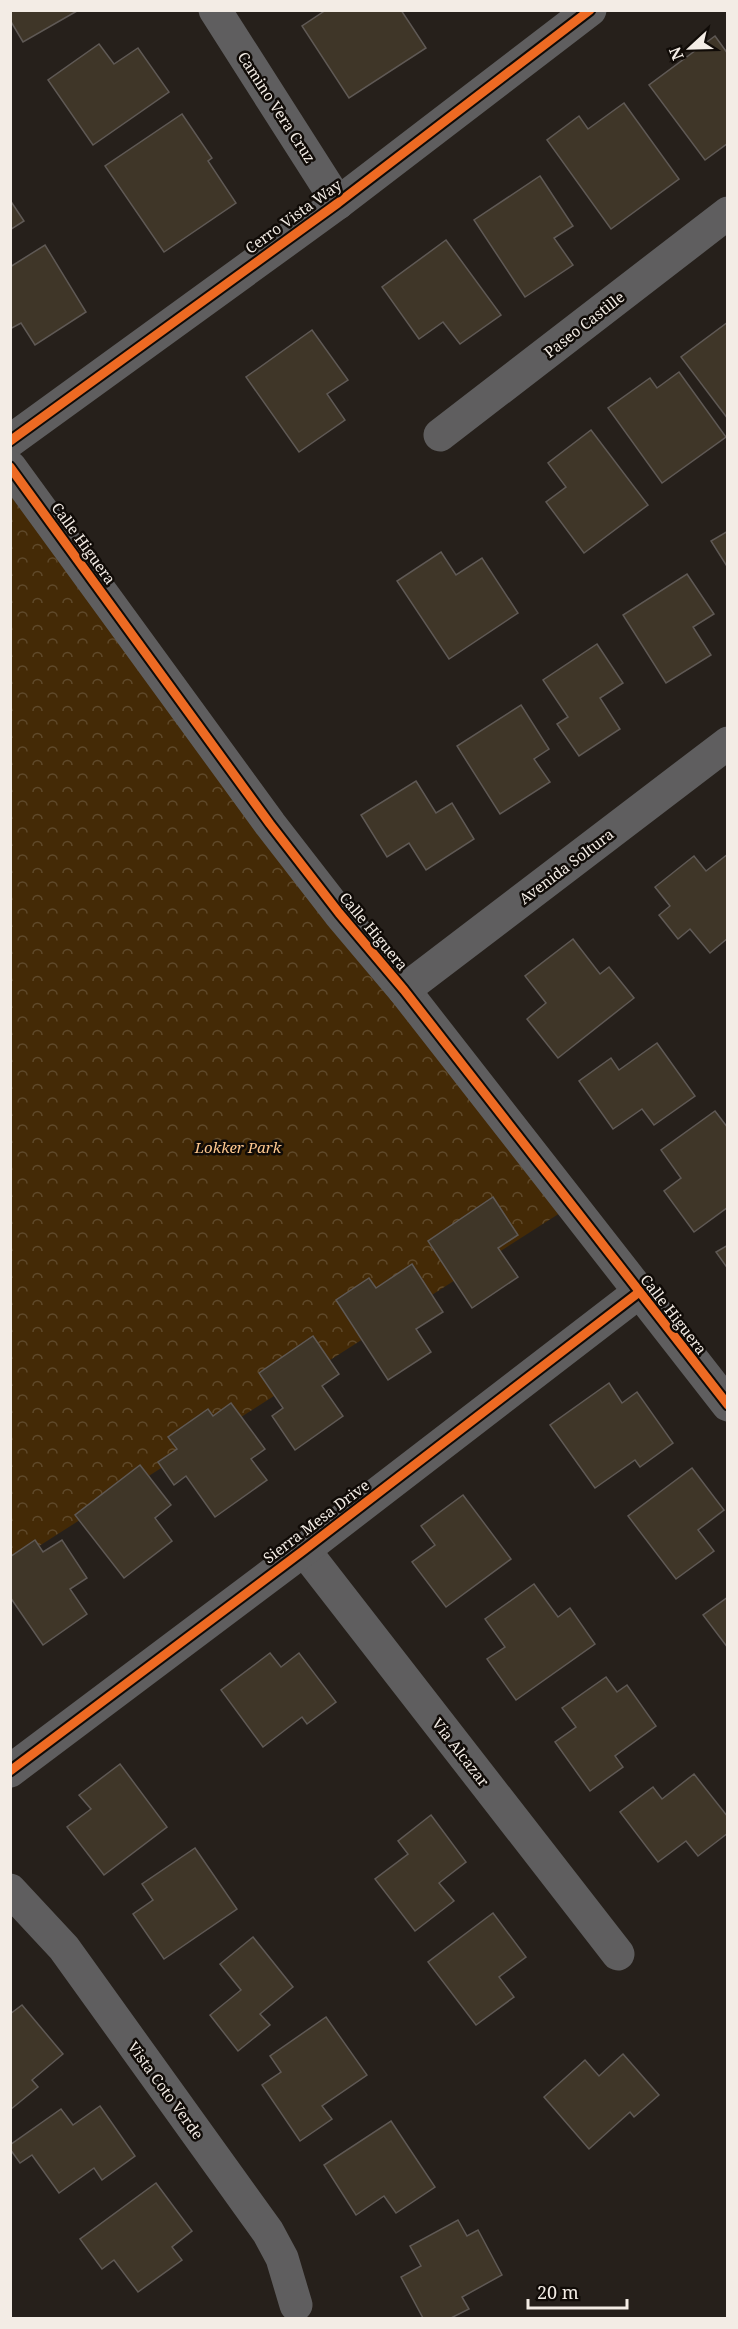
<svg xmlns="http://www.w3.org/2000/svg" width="738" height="2329" font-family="'Noto Serif',serif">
  <defs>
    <pattern id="park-crowns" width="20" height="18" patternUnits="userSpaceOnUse" patternTransform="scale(1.5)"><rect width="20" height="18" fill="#442a06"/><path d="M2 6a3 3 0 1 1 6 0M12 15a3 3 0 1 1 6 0" fill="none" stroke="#5f492a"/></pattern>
  </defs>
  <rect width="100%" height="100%" fill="#26201b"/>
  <polygon fill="url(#park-crowns)" points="10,467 571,1206 11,1564 10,1564"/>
  <g fill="#3f3628" stroke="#5f5955" stroke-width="1.5">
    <polygon points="10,10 77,10 77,11 23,42 10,20"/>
    <polygon points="326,10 401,10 426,48 349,98 302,26"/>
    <polygon points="715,36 728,54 728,143 705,160 649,85"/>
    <polygon points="99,44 114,64 138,48 169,92 93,145 48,80"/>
    <polygon points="624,103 679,179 611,229 547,140 579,116 588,129"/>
    <polygon points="182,114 212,158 208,161 236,203 164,252 105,166"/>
    <polygon points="540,176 573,226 554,238 573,265 525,297 474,220"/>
    <polygon points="10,200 24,221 10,230"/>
    <polygon points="446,240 501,315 460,344 443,322 419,339 382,287"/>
    <polygon points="45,245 86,312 35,345 21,323 10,329 10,267"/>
    <polygon points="728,322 728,419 681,357"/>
    <polygon points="312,330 348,380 327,394 345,420 299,452 246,377"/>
    <polygon points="679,372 726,437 662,483 608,408 650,378 657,388"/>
    <polygon points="591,430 648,505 584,553 546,502 566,487 548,463"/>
    <polygon points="728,531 728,568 711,541"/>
    <polygon points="441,552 456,575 482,558 518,613 449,659 397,581"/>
    <polygon points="687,574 714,614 693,627 711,655 666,683 623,615"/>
    <polygon points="597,644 623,683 600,698 620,729 579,756 557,724 568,717 543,680"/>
    <polygon points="521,705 549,749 534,759 550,782 500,814 457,746"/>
    <polygon points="416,781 436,813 452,803 474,839 426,870 409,843 387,857 361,815"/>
    <polygon points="728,854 728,938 710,953 690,929 678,939 659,915 670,906 655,887 694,856 706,871"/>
    <polygon points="573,939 600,974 609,967 634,998 558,1058 527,1019 546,1003 525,976"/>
    <polygon points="657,1043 695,1096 654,1125 642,1109 613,1129 579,1081 611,1058 619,1070"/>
    <polygon points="715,1111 728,1128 728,1207 694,1232 664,1191 681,1178 661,1150"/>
    <polygon points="493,1197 518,1235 498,1248 518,1277 472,1308 428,1241"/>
    <polygon points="728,1245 728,1269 716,1252"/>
    <polygon points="412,1264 443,1312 416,1329 431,1352 388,1380 336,1300 369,1278 376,1288"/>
    <polygon points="313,1336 339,1374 322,1386 343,1416 295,1450 272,1416 283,1408 259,1373"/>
    <polygon points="609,1383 622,1403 637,1392 673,1443 640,1467 635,1460 595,1488 550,1425"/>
    <polygon points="231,1403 265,1449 251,1459 267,1480 215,1517 186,1476 174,1485 158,1462 177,1449 168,1437 208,1409 213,1416"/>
    <polygon points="140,1465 171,1505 155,1518 172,1541 124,1578 75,1515"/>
    <polygon points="692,1468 724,1510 698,1530 714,1551 676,1579 628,1516"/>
    <polygon points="463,1495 511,1559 446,1607 412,1562 435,1545 421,1526"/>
    <polygon points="35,1540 43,1552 62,1540 87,1578 70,1589 87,1614 43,1645 10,1597 10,1557"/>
    <polygon points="534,1584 558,1617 570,1608 595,1644 516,1700 487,1659 505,1647 485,1619"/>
    <polygon points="728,1597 728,1648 703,1615"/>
    <polygon points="270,1653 281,1667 299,1653 336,1702 307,1724 302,1717 263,1747 221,1690"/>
    <polygon points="606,1677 617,1692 627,1685 656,1726 615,1756 623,1767 590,1791 555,1742 576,1727 562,1708"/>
    <polygon points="120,1764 167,1827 104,1875 67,1827 91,1809 79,1795"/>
    <polygon points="694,1774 728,1817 728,1833 698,1856 686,1841 658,1862 620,1812 653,1787 662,1799"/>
    <polygon points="431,1815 466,1862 439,1883 454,1901 415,1931 375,1879 408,1854 398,1841"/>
    <polygon points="195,1848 237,1909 164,1959 133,1914 153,1900 142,1884"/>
    <polygon points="493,1913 526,1957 499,1977 514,1997 476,2025 428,1962"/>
    <polygon points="253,1937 293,1987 260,2014 270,2025 238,2051 210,2015 241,1990 220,1964"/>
    <polygon points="22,2005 63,2054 32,2080 38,2087 10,2110 10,2014"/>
    <polygon points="326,2017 367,2075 322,2106 332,2119 300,2141 262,2085 281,2072 270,2056"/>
    <polygon points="623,2054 659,2095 634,2117 630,2112 589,2149 544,2097 585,2060 599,2076"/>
    <polygon points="100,2106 135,2156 102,2180 94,2168 59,2193 32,2155 20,2163 10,2149 10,2145 61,2109 73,2125"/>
    <polygon points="391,2121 435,2187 396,2213 384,2196 356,2215 324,2165"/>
    <polygon points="156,2183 192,2231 172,2247 182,2260 138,2292 114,2260 102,2269 80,2239"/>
    <polygon points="458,2220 467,2236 478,2230 502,2275 462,2297 469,2309 451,2318 423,2318 401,2277 421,2266 410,2246"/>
  </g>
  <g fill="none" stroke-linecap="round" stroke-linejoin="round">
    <g stroke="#5f5e5f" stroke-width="33">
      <polyline points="215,10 338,203"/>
      <polyline points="440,435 728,213"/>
      <polyline points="10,441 338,203 590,10"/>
      <polyline points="10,467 270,824 339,913 404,990 728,1405"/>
      <polyline points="404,990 728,743"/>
      <polyline points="304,1550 618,1954"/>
      <polyline points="10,1771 304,1550 638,1293"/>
      <polyline points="10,1890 64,1948 268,2232 282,2258 296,2305"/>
    </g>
    <g stroke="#100b07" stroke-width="13">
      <g id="cycleway">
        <polyline points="10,441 338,203 590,10"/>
        <polyline points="10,467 270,824 339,913 404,990 728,1405"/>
        <polyline points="10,1771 304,1550 638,1293"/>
      </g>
    </g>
    <use href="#cycleway" stroke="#ed6a23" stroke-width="9"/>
  </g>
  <g text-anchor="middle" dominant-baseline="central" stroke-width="5" stroke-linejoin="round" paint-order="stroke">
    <g font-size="15" fill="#f3ece5" stroke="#100b07">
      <text transform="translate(277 107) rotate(57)">Camino Vera Cruz</text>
      <text transform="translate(293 216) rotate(-36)">Cerro Vista Way</text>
      <text transform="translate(584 324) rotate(-38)">Paseo Castille</text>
      <text transform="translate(84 543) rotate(54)">Calle Higuera</text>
      <text transform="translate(566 866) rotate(-37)">Avenida Soltura</text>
      <text transform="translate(374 931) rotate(50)">Calle Higuera</text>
      <text transform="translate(674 1314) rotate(52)">Calle Higuera</text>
      <text transform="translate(316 1521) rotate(-37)">Sierra Mesa Drive</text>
      <text transform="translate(461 1752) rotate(52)">Via Alcazar</text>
      <text transform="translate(166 2090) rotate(54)">Vista Coto Verde</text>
    </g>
    <g font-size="15" font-style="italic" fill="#fec88f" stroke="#100b07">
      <text x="238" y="1147">Lokker Park</text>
    </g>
  </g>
  <rect width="738" height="2329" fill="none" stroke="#f3ece5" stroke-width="24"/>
  <g transform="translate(690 48) rotate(248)" stroke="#100b07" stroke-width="4.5" paint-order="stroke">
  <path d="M0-4.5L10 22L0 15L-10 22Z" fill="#f3ece5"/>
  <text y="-9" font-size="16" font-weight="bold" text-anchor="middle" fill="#f3ece5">N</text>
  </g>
  <path d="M528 2299v9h99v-9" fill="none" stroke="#f3ece5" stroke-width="3"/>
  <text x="537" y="2299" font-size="18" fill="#f3ece5" stroke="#100b07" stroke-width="4.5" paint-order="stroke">20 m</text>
</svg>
